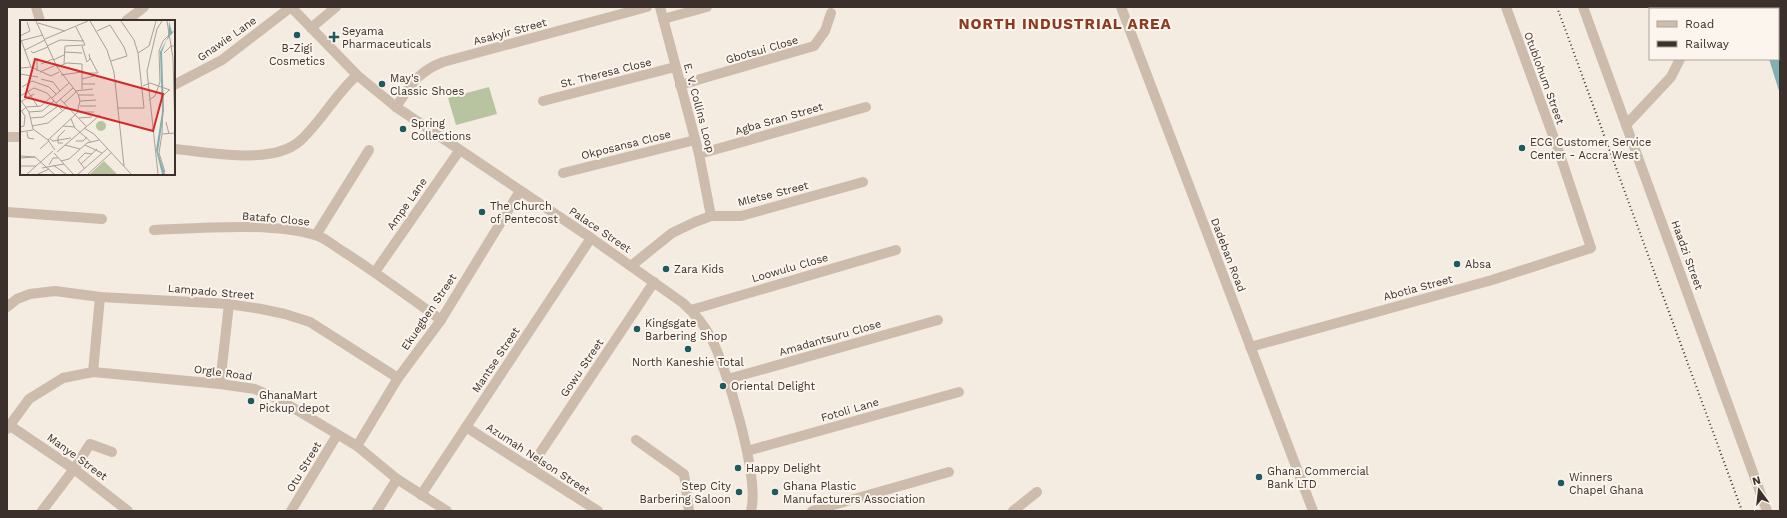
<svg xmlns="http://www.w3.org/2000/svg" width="1787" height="518" font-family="'Work Sans',sans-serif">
  <rect width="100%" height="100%" fill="#f4ebe1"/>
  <polygon fill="#b8c4a0" points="489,87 497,114 456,125 448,98"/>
  <polygon fill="#7fb0b2" points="1754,7 1779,7 1780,10 1780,94 1769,59 1778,59 1778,9 1755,9"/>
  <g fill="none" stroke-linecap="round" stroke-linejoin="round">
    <g stroke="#cdbbac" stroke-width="10">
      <polyline points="36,7 40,21"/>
      <path d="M 291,7 L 357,75 L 396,107 L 591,238 L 683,303 C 694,313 703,323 710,336 C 727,367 760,478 751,511"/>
      <polyline points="660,7 699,154 711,216"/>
      <polyline points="1121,7 1313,511"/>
      <polyline points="1583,7 1767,511"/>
      <polyline points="1690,9 1690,7"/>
      <polyline points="663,19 707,7"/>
      <polyline points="126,21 144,7"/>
      <polyline points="311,28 336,7"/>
      <polyline points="174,85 222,60 291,7"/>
      <polyline points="680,85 814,46 825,31 831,13"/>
      <polyline points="543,101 675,67"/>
      <path d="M 396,107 C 410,86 417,72 443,62 L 647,7"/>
      <polyline points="1626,125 1671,77 1680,59"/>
      <polyline points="7,137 21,137"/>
      <path d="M 174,149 C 211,152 273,166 301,140 C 322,120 336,94 357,75"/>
      <polyline points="699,154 866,107"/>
      <polyline points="563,173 695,140"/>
      <polyline points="7,212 102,219"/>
      <path d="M 154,230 C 201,228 270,222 315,235 C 325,237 335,247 344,252 C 377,273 409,297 441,320"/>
      <polyline points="316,235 369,150"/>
      <polyline points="631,266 672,233 695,222 711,216 741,216 863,182"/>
      <polyline points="375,272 459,151"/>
      <polyline points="7,307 17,299 30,294 55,291 100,297 229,304 261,309 285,314 310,322 398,378"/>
      <polyline points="691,310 896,250"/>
      <polyline points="1250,347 1492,280 1591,248 1559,152 1506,7"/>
      <polyline points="93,372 100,297"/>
      <polyline points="728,379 938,320"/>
      <polyline points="220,384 229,304"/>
      <polyline points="9,425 74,469 128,511"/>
      <polyline points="466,427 598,511"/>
      <polyline points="7,429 29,399 63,378 93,372 220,384 255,389 280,400 357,446 397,479 447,511"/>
      <polyline points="636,440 684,474 689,511"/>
      <polyline points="357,446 398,378 441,320 520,191"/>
      <polyline points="747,451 959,392"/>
      <polyline points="530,468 654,282"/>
      <polyline points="421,495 591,238"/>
      <polyline points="42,511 74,469 90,444 112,452"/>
      <polyline points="291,511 337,435"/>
      <polyline points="377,511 397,479"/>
      <polyline points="812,511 949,472"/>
      <polyline points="1013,511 1037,492"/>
    </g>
    <polyline stroke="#3b302b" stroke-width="2" stroke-dasharray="1 3" stroke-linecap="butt" points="1557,7 1742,511"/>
  </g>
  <g fill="#1f5a5e" stroke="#fbf5ee" stroke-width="1.5">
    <circle cx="297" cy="35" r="4"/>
    <path d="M332 31h4v4h4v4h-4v4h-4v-4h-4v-4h4z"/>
    <circle cx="382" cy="84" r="4"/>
    <circle cx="403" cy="129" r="4"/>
    <circle cx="1522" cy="148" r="4"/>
    <circle cx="482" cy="212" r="4"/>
    <circle cx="1457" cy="264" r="4"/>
    <circle cx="666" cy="269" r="4"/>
    <circle cx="637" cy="329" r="4"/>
    <circle cx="688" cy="349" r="4"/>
    <circle cx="723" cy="386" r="4"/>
    <circle cx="251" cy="401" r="4"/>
    <circle cx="738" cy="468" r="4"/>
    <circle cx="1259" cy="477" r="4"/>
    <circle cx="1561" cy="483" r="4"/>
    <circle cx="739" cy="492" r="4"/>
    <circle cx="775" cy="492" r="4"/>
  </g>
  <g text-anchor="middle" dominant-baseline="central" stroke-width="4" stroke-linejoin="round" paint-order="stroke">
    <g font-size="11" fill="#3b302b" stroke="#fbf5ee" text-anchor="start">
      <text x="342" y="31">Seyama<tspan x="342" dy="13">Pharmaceuticals</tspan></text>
      <text x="297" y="48" text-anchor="middle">B-Zigi<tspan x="297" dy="13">Cosmetics</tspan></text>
      <text x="390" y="78">May's<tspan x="390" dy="13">Classic Shoes</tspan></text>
      <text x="411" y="123">Spring<tspan x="411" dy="13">Collections</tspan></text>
      <text x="1530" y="142">ECG Customer Service<tspan x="1530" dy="13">Center - Accra West</tspan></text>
      <text x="490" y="206">The Church<tspan x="490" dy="13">of Pentecost</tspan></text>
      <text x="1465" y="264">Absa</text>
      <text x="674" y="269">Zara Kids</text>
      <text x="645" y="323">Kingsgate<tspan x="645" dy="13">Barbering Shop</tspan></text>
      <text x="688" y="362" text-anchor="middle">North Kaneshie Total</text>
      <text x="731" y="386">Oriental Delight</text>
      <text x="259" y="395">GhanaMart<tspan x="259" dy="13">Pickup depot</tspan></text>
      <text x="746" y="468">Happy Delight</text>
      <text x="1267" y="471">Ghana Commercial<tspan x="1267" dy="13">Bank LTD</tspan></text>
      <text x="1569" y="477">Winners<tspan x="1569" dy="13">Chapel Ghana</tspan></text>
      <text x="731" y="486" text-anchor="end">Step City<tspan x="731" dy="13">Barbering Saloon</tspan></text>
      <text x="783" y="486">Ghana Plastic<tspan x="783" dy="13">Manufacturers Association</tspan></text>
    </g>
    <g font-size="11" fill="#3b302b" stroke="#fbf5ee">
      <text transform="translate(510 32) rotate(-15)">Asakyir Street</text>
      <text transform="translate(227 39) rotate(-35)">Gnawie Lane</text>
      <text transform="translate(762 50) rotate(-16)">Gbotsui Close</text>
      <text transform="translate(606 73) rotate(-14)">St. Theresa Close</text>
      <text transform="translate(1544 78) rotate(70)">Otublohum Street</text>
      <text transform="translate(699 108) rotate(75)">E. V. Collins Loop</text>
      <text transform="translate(779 119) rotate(-16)">Agba Sran Street</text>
      <text transform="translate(626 145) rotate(-14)">Okposansa Close</text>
      <text transform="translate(773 194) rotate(-14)">Mletse Street</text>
      <text transform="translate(407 204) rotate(-55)">Ampe Lane</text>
      <text transform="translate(276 219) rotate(5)">Batafo Close</text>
      <text transform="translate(600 230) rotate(34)">Palace Street</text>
      <text transform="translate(1228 255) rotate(69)">Dadeban Road</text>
      <text transform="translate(1687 255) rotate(70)">Haadzi Street</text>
      <text transform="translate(790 268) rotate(-16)">Loowulu Close</text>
      <text transform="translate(1418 288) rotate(-15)">Abotia Street</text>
      <text transform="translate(211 292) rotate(5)">Lampado Street</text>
      <text transform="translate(429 312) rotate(-56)">Ekuegben Street</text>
      <text transform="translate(830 338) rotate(-16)">Amadantsuru Close</text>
      <text transform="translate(496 360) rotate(-56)">Mantse Street</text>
      <text transform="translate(582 368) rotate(-56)">Gowu Street</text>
      <text transform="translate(223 373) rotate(8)">Orgle Road</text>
      <text transform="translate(850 410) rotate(-16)">Fotoli Lane</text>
      <text transform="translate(77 457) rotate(36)">Manye Street</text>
      <text transform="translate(538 459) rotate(33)">Azumah Nelson Street</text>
      <text transform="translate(304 467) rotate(-59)">Otu Street</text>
    </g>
    <g font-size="15" font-weight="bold" letter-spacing="1" fill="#8c3b22" stroke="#fbf5ee">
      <text x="1065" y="24">NORTH INDUSTRIAL AREA</text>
    </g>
  </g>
  <g transform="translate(20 20)">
    <rect width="155" height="155" fill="#f4ebe1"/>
    <path d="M76 106a5 5 0 1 1 10 0a5 5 0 1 1-10 0ZM 84,141 L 97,154 L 70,154 Z" fill="#b8c4a0"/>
    <path d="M 149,1 L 152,12 L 155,10 L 146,21 L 142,32 L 144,91 L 138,132 L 145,154 L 142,154 L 136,130 L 142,92 L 140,32 L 148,17 Z" fill="#7fb0b2"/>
    <path fill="none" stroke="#aaa098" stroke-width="1" d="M 16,1 L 37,47 L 58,74 L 60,81 L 57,93 L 28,120M 70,1 L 87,30 L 94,52 L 104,146M 147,1 L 153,38 L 155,115M 18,3 L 45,11M 77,11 L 90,5 L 104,27 L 107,36 L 91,41M 0,16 L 10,11 L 7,2M 25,19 L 68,1M 1,20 L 11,47M 0,21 L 23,15M 27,26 L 40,20 L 64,21M 62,26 L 67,42 L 70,39 L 69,34M 5,30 L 25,20M 11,31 L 13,33 L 28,27M 44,32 L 62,33M 118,33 L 129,26 L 136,1M 144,33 L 151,26 L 155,26M 33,40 L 44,35M 21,44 L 33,39M 44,44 L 45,26 L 65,25 L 56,7M 37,47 L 47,43 L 62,44 L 62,69M 1,48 L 11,47 L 31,56 L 39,52M 17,51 L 17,38M 20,52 L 36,45M 62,53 L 78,53 L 70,38M 0,54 L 18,57M 41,55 L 62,52M 21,59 L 33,62 L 40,71M 62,59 L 74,56M 62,64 L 75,64M 123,66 L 130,63 L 150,70M 2,67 L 12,61 L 29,67 L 36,74M 7,70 L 18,87M 149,70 L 143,76 L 142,114 L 155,113M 55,71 L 73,69M 59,75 L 74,75M 0,76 L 14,68 L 27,73 L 42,90M 32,78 L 49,63M 0,79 L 9,92 L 13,109 L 28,120 L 35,130M 40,79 L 66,106M 129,80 L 135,76 L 140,62 L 139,31 L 143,21 L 149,15M 2,81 L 14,74M 60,81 L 76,80M 36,83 L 53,68M 44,83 L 56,72M 60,86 L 76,86M 98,88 L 124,88 L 118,33 L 114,20 L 101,1M 0,89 L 5,96 L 4,106 L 0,107M 2,91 L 6,87 L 21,86 L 31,77M 9,92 L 22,91 L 34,81M 58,92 L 74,92M 10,98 L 23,97 L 38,86M 59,98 L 72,97M 51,99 L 55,108 L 71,122M 146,102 L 149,114M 12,106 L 28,103 L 47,87M 43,106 L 55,107M 64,108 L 74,114 L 111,154M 0,112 L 13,110M 7,112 L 8,118 L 14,119M 142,114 L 139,133 L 145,152M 30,119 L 33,121 L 51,118M 56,121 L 63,121 L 67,117M 43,123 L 38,123 L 38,117 L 45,110M 45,125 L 60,129M 65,125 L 82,133M 20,129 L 29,121M 37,132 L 80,95M 34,133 L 53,154M 0,136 L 15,137 L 34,154M 0,138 L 15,137M 41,141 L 49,139 L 67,123 L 79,120M 61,144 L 77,129M 29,145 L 33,138 L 38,138M 33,145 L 46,154M 0,146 L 16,146M 22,148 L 44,144M 65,149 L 58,140 L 65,133 L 72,134M 7,154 L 33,131M 18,154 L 29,149M 58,154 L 87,129M 68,154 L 91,133M 138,154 L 127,51 L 137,9 L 142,1"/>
    <path fill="#d62828" fill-opacity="0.15" stroke="#d62828" stroke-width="2" d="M 15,39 L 143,74 L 133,111 L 5,77 Z"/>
    <rect width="155" height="155" fill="none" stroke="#3b302b" stroke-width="2"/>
  </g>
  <rect width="1787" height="518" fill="none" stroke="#3b302b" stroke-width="16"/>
  <rect x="1649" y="8" width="130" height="52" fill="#fbf5ee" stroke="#aea6a0"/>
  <rect x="1657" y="21" width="20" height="6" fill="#cdbbac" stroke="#aea6a0"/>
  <text x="1685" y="28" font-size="12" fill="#3b302b">Road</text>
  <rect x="1657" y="41" width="20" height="6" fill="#3b302b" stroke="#aea6a0"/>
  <text x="1685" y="48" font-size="12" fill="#3b302b">Railway</text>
  <g transform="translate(1759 490) rotate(345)" stroke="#fbf5ee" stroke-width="3" paint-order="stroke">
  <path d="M0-3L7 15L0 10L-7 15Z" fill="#3b302b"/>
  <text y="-6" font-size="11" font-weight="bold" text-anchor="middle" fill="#3b302b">N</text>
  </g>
</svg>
